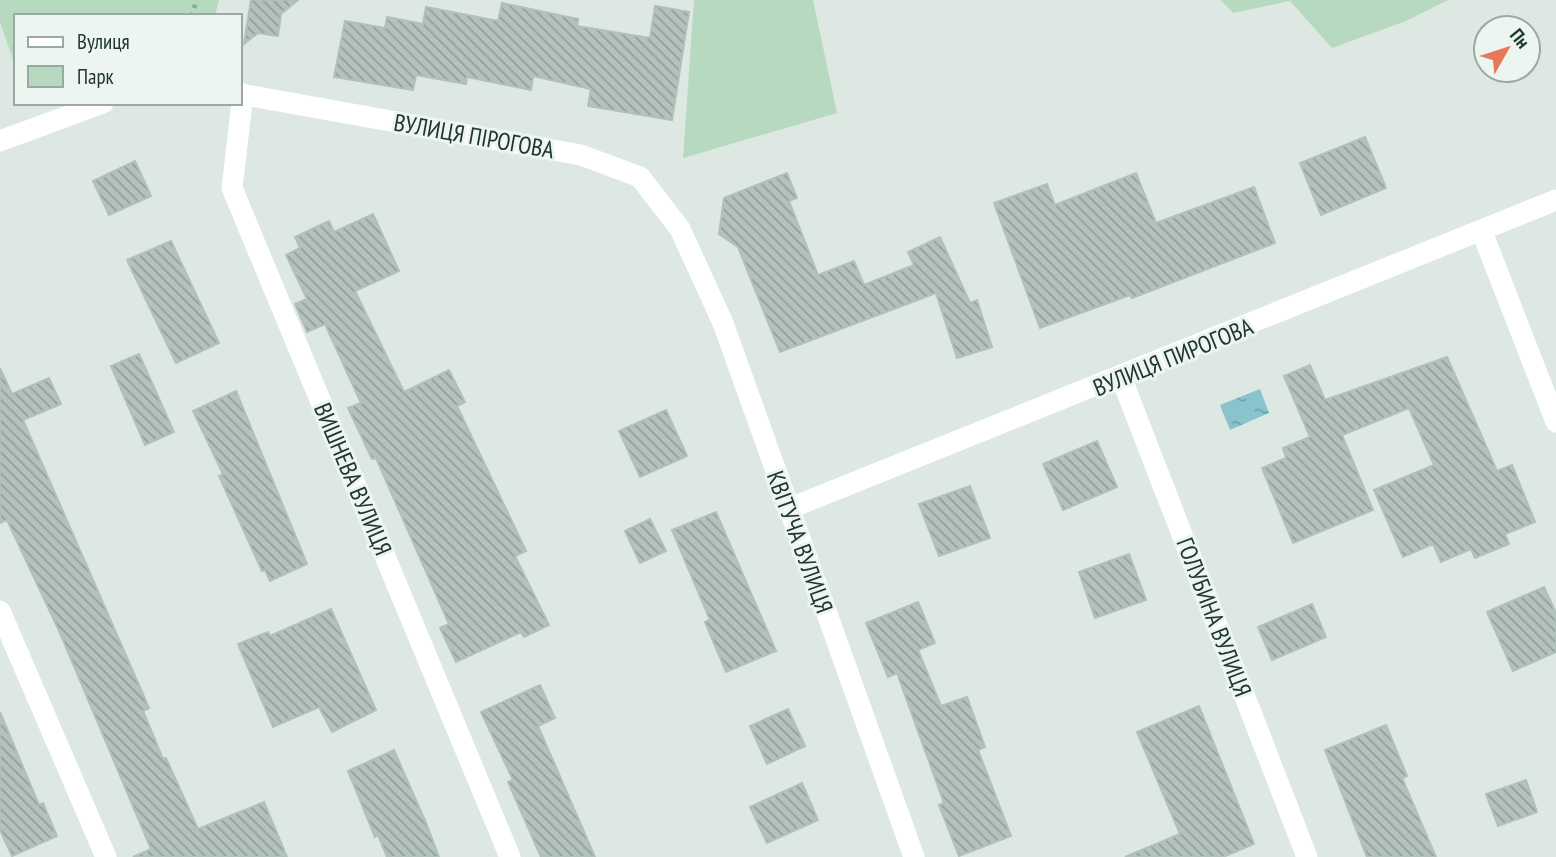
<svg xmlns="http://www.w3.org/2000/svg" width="1556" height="857" font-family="'PT Sans Narrow',sans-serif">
  <defs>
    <pattern id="water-ripples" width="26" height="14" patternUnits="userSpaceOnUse" patternTransform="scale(1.75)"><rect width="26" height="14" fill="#87c4cc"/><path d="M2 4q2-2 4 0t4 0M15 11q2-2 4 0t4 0" fill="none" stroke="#6ea0a6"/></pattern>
    <pattern id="building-back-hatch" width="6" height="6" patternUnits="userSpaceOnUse" patternTransform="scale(1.75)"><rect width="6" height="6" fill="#b3c3bc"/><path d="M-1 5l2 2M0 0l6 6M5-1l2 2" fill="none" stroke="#919f99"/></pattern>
  </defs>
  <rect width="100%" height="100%" fill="#dde8e3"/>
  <g fill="#b7d9bf">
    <polygon points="0,0 219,0 215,16 16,16 16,68 0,22"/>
    <polygon points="694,0 813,0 837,113 683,158"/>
    <polygon points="1221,0 1448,0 1406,21 1332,48 1290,1 1233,13"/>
  </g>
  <polygon fill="url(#water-ripples)" points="1260,389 1269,413 1230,430 1220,405"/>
  <g fill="url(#building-back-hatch)" stroke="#b0c1ba" stroke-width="2">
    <polygon points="251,0 298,0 281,14 278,36 258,33 244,44"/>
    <polygon points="502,3 578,19 577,26 650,38 655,6 689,12 672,120 588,106 591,89 533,76 531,90 467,77 466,84 416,75 413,90 334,77 345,21 385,28 387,17 423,24 426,7 498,21"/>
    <polygon points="1365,137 1386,188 1321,215 1300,163"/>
    <polygon points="135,161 151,196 109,215 93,181"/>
    <polygon points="787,173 797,198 789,201 818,275 854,261 864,285 914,265 908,252 940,237 970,303 977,300 992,347 957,358 936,293 780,352 738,247 719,234 724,198"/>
    <polygon points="1136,173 1156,223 1254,187 1275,243 1132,298 1130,295 1040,328 994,203 1047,184 1055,205"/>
    <polygon points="373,214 399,271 355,291 404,392 449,370 465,402 457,406 526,551 515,556 549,625 524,637 521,632 456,662 440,628 449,624 376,458 372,459 348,408 361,403 325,324 307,332 295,304 307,299 286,255 300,248 295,237 329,221 334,232"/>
    <polygon points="171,241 219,343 176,363 127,260"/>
    <polygon points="139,354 174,432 145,445 111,366"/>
    <polygon points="1447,357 1497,471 1512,465 1535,522 1505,534 1509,544 1475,558 1471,549 1441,562 1433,544 1403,557 1374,490 1434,465 1409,408 1342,435 1373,510 1293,543 1262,468 1286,458 1283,448 1310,437 1284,376 1310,365 1325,400"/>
    <polygon points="0,368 12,394 49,378 61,404 23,420 149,708 143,711 163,759 166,758 198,829 264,802 287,857 133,857 151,849 60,633 7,520 0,523"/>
    <polygon points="236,391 307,564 270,581 265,570 262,571 219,476 223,474 193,411"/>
    <polygon points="666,410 687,456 640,477 619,431"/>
    <polygon points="1097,441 1117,487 1063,510 1043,464"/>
    <polygon points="970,486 990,538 939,556 919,504"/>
    <polygon points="716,512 776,651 726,672 705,622 710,620 672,530"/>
    <polygon points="650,519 666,551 640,563 625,531"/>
    <polygon points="1129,554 1146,600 1095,618 1079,572"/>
    <polygon points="1544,587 1556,613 1556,652 1513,671 1487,612"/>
    <polygon points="918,602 935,643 918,650 941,706 967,697 985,747 978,750 1011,836 959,856 939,805 944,803 897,673 888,677 866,623"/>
    <polygon points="1312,604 1326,637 1272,660 1258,627"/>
    <polygon points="331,609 376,710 332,732 319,707 273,727 238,644 268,632 270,636"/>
    <polygon points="540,685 555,718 538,726 595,857 541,857 508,782 513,780 481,712"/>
    <polygon points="1199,706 1254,844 1223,857 1125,857 1180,834 1137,732"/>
    <polygon points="788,709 805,746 767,764 750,726"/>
    <polygon points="0,712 39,805 43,803 57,836 12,856 0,830"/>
    <polygon points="1386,725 1407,776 1402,778 1436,857 1367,857 1325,750"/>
    <polygon points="394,750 426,823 439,857 387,857 378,835 375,837 348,771"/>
    <polygon points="1526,780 1537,812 1498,826 1486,794"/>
    <polygon points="802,783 818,820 767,843 750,807"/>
  </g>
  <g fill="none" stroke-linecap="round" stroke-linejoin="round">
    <polyline stroke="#7fab9b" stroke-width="4.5" stroke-dasharray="3.5 5" stroke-linecap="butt" points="191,16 197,0"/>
    <g stroke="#fff" stroke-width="21">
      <polyline points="240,94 581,155 640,177 680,229 723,323 914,857"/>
      <polyline points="243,94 232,188 510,857"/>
      <polyline points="0,141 103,103"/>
      <polyline points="1482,232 1556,422"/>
      <polyline points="1121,377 1307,857"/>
      <polyline points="788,509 1556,200"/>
      <polyline points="0,611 106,857"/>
    </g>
  </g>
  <g text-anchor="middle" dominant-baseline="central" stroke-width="6" stroke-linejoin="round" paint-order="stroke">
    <g font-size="24" fill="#203730" stroke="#edf5f1">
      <text transform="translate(474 136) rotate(10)">ВУЛИЦЯ ПІРОГОВА</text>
      <text transform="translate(1173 357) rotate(-22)">ВУЛИЦЯ ПИРОГОВА</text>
      <text transform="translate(353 479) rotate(67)">ВИШНЕВА ВУЛИЦЯ</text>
      <text transform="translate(800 542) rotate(70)">КВІТУЧА ВУЛИЦЯ</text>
      <text transform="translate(1214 617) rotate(69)">ГОЛУБИНА ВУЛИЦЯ</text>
    </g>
  </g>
  <rect x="14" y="14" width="228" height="91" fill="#edf5f1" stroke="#9ba9a4" stroke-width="2"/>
  <rect x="28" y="37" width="35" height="10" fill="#ffffff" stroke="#9ba9a4" stroke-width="2"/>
  <text x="77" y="49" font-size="21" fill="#203730">Вулиця</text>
  <rect x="28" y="66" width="35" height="21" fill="#b7d9bf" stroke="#9ba9a4" stroke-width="2"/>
  <text x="77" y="84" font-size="21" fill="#203730">Парк</text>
  <g transform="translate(1507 49) rotate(51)"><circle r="33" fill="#edf5f1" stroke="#9ba9a4" stroke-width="2"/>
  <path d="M0-5L12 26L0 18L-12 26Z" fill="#eb7759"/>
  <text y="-10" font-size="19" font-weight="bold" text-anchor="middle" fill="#203730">Пн</text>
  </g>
</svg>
